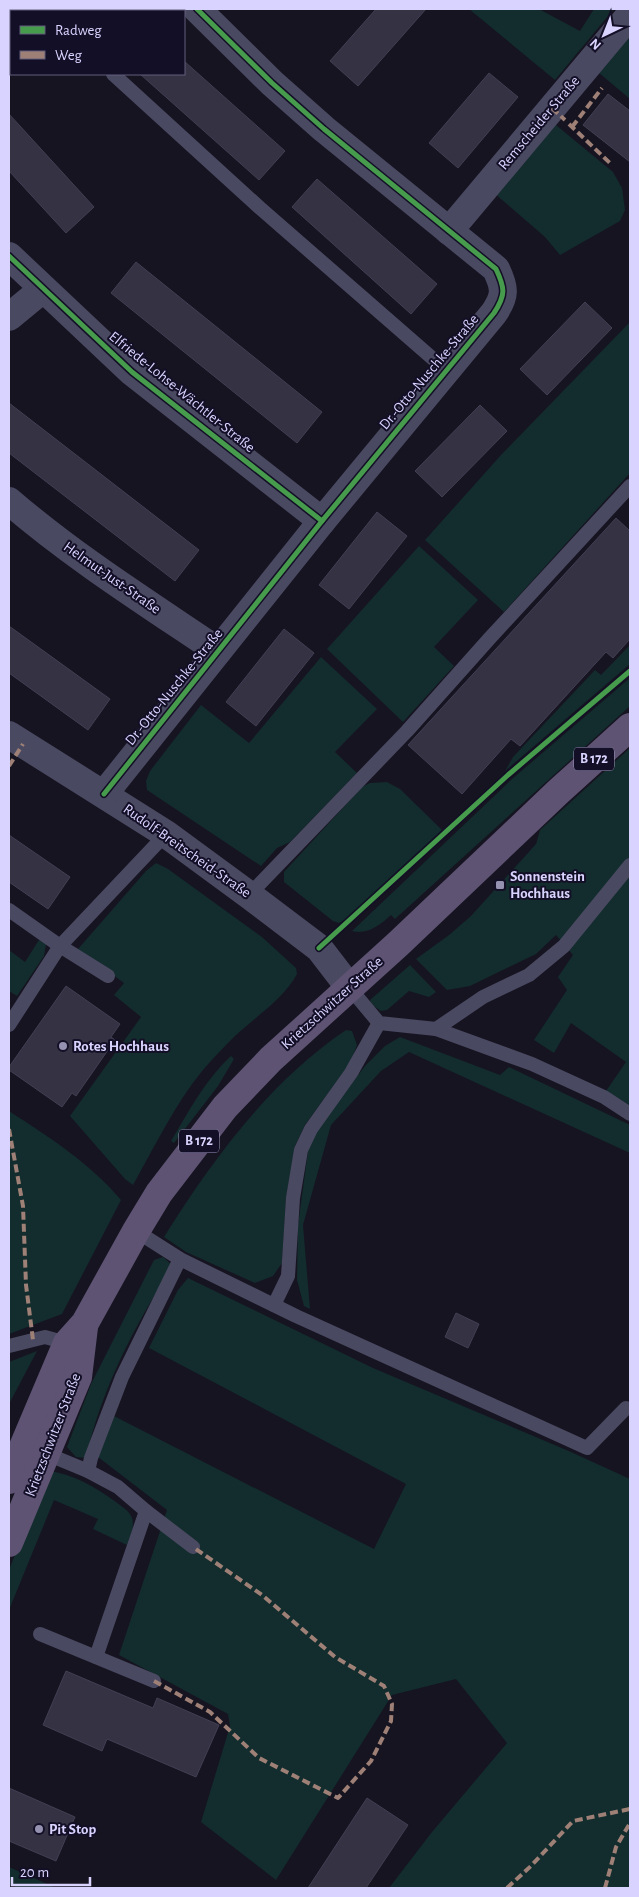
<svg xmlns="http://www.w3.org/2000/svg" width="639" height="1897" font-family="'Alegreya Sans',sans-serif">
  <rect width="100%" height="100%" fill="#161421"/>
  <g fill="#132c2d">
    <polygon points="469,9 539,9 580,31 594,9 610,9 613,10 555,80"/>
    <polygon points="630,35 630,99 598,72"/>
    <polygon points="556,125 613,172 622,188 625,210 620,221 560,255 545,237 494,193"/>
    <polygon points="630,322 630,473 504,612 425,540 501,455"/>
    <polygon points="419,546 478,600 434,647 454,666 403,722 327,649"/>
    <polygon points="630,645 630,664 505,771 513,757 595,670 601,675"/>
    <polygon points="321,657 377,709 335,752 357,773 290,842 277,848 261,866 147,790 146,781 150,771 201,705 249,743"/>
    <path d="M 630,678 L 630,706 L 395,919 L 391,915 C 380,925 368,935 352,931 L 512,779 Z"/>
    <polygon points="630,748 630,1106 606,1091 626,1062 571,1023 554,1053 534,1040 567,990 558,977 573,955 556,935 536,954 470,986 447,990 416,959 449,935 471,916 536,844 540,830"/>
    <polygon points="387,782 400,789 442,830 346,919 339,923 333,921 284,882 284,872 362,787 370,783"/>
    <path d="M 156,863 L 168,869 L 262,937 L 296,968 L 297,974 C 283,1000 256,1016 235,1036 C 224,1047 213,1058 203,1070 C 175,1104 155,1146 133,1185 L 125,1179 L 70,1116 L 141,1017 L 114,995 L 124,983 L 78,949 L 146,871 Z"/>
    <polygon points="39,940 46,944 44,956 17,996 9,991 9,950 25,962"/>
    <polygon points="410,965 436,992 429,997 409,991 387,1010 381,1011 371,1004 370,1000"/>
    <path d="M 346,1030 L 352,1031 L 357,1045 L 351,1062 L 305,1125 L 295,1146 L 286,1199 L 282,1263 L 273,1276 L 255,1283 L 186,1252 L 164,1237 C 212,1160 270,1081 346,1030 Z"/>
    <polygon points="400,1037 500,1075 509,1067 630,1125 630,1153 409,1052 381,1071 331,1125 303,1225 310,1309 304,1306 297,1280 298,1225 308,1151 320,1125 365,1066 385,1046"/>
    <path d="M 231,1056 L 234,1059 L 218,1086 L 174,1143 L 171,1141 C 189,1111 205,1080 231,1056 Z"/>
    <path d="M 9,1111 C 49,1137 90,1163 121,1200 L 62,1314 L 9,1334 Z"/>
    <path d="M 163,1257 L 173,1266 C 135,1324 101,1390 86,1458 L 76,1457 L 67,1447 L 91,1384 L 154,1260 Z"/>
    <polygon points="188,1278 373,1368 571,1452 630,1479 630,1888 389,1888 432,1832 507,1743 456,1679 392,1695 276,1880 201,1822 230,1726 228,1714 119,1655 167,1510 98,1457 114,1416 374,1549 406,1484 149,1348 178,1290"/>
    <polygon points="37,1351 9,1404 9,1362"/>
    <path d="M 48,1471 C 74,1474 95,1487 116,1502 C 122,1507 129,1510 132,1518 C 135,1527 130,1537 127,1545 L 93,1529 L 98,1519 L 54,1500 L 9,1610 L 9,1570 Z"/>
    <polygon points="9,1867 56,1888 19,1888 9,1884"/>
  </g>
  <g fill="#343243" stroke="#433f54">
    <polygon points="376,9 426,9 358,86 330,61"/>
    <polygon points="184,61 285,151 259,180 140,74 184,74"/>
    <polygon points="489,73 518,97 458,168 429,143"/>
    <polygon points="608,94 630,111 630,162 583,125"/>
    <polygon points="9,114 94,207 66,233 9,171"/>
    <polygon points="317,179 437,284 411,314 292,207"/>
    <polygon points="136,262 322,412 297,443 111,293"/>
    <polygon points="585,302 612,328 547,395 520,369"/>
    <polygon points="9,403 199,550 175,581 9,453"/>
    <polygon points="480,405 507,431 442,497 415,471"/>
    <polygon points="377,512 407,536 349,609 319,585"/>
    <polygon points="616,518 630,531 630,639 613,658 606,652 520,746 511,739 462,794 408,745"/>
    <polygon points="9,626 110,699 88,730 9,673"/>
    <polygon points="284,629 314,653 256,726 226,702"/>
    <polygon points="9,835 70,877 48,909 9,882"/>
    <polygon points="66,986 120,1024 111,1037 115,1040 76,1096 72,1093 62,1107 9,1070 9,1067"/>
    <polygon points="456,1313 479,1324 468,1348 445,1337"/>
    <polygon points="66,1671 153,1708 157,1698 219,1725 196,1777 107,1739 102,1751 43,1725"/>
    <polygon points="9,1788 75,1817 56,1861 9,1841"/>
    <polygon points="367,1798 408,1825 366,1888 308,1888"/>
  </g>
  <g fill="none" stroke-linecap="round" stroke-linejoin="round">
    <g stroke="#4a4962" stroke-width="14">
      <polyline points="49,9 51,11"/>
      <polyline points="113,74 260,208 447,371"/>
      <polyline points="249,895 407,731 489,639 630,486"/>
      <polyline points="9,910 60,946 108,976"/>
      <polyline points="349,987 379,1023 436,1029 532,1064 604,1097 630,1114"/>
      <polyline points="9,1025 60,946 166,834"/>
      <polyline points="436,1029 483,997 529,975 564,946 630,865"/>
      <polyline points="136,1231 180,1259 296,1316 587,1448 626,1408"/>
      <polyline points="274,1305 288,1276 293,1198 301,1150 311,1129 351,1073 379,1023"/>
      <polyline points="9,1346 45,1337 67,1343"/>
      <polyline points="47,1454 88,1471 118,1487 146,1511 96,1657"/>
      <polyline points="88,1471 91,1458 122,1377 180,1259"/>
      <polyline points="146,1511 193,1547"/>
      <polyline points="40,1634 154,1681"/>
    </g>
    <g stroke="#4a4962" stroke-width="28">
      <polyline points="449,231 630,15"/>
      <polyline points="9,256 132,372 322,521"/>
      <polyline points="9,317 43,289"/>
      <path d="M 9,501 C 74,557 147,603 218,651"/>
      <polyline points="9,735 166,834 249,895 319,948 349,987"/>
      <path d="M 104,794 L 322,521 L 494,313 C 506,295 505,288 496,269 L 324,129 L 272,83 L 197,9"/>
    </g>
    <g stroke="#5e5373" stroke-width="28">
      <polyline points="9,1480 67,1343 85,1323 136,1231 159,1193 225,1107 271,1059 398,944 559,791 630,727"/>
      <polyline points="9,1543 78,1377 84,1327"/>
    </g>
    <g stroke="#9e8076" stroke-width="4" stroke-dasharray="8 4" stroke-linecap="butt">
      <polyline points="552,108 565,120"/>
      <polyline points="569,124 612,165"/>
      <polyline points="572,127 602,88"/>
      <polyline points="9,766 23,744"/>
      <polyline points="9,1129 23,1206 26,1285 33,1340"/>
      <polyline points="154,1681 210,1712 259,1758 338,1798 371,1761 391,1721 392,1704 384,1686 335,1657 262,1595 193,1547"/>
      <polyline points="507,1888 531,1866 573,1821 630,1809"/>
      <polyline points="605,1888 616,1847 630,1823"/>
    </g>
    <g stroke="#130f26" stroke-width="8">
      <g id="cycleway">
        <polyline points="9,256 132,372 322,521"/>
        <path d="M 104,794 L 322,521 L 494,313 C 506,295 505,288 496,269 L 324,129 L 272,83 L 197,9"/>
        <polyline points="319,948 508,775 630,671"/>
      </g>
    </g>
    <use href="#cycleway" stroke="#469c4c" stroke-width="5"/>
  </g>
  <g fill="#9591b1" stroke="#130f26" stroke-width="2">
    <rect x="495" y="880" width="10" height="10" rx="2.5"/>
    <circle cx="63" cy="1046" r="5"/>
    <circle cx="39" cy="1829" r="5"/>
  </g>
  <g text-anchor="middle" dominant-baseline="central" stroke-width="4" stroke-linejoin="round" paint-order="stroke">
    <g fill="#130f26" stroke="#9e99be" stroke-width="1">
      <rect x="574" y="747.5" width="40" height="23" rx="4"/>
      <rect x="179" y="1129.5" width="40" height="23" rx="4"/>
    </g>
    <g font-size="14" font-weight="bold" fill="#d9d4ff">
      <text x="594" y="759">B 172</text>
      <text x="199" y="1141">B 172</text>
    </g>
    <g font-size="15" fill="#d9d4ff" stroke="#130f26">
      <text transform="translate(539 123) rotate(-50)">Remscheider Straße</text>
      <text transform="translate(429 372) rotate(-50)">Dr.-Otto-Nuschke-Straße</text>
      <text transform="translate(182 392) rotate(39)">Elfriede-Lohse-Wächtler-Straße</text>
      <text transform="translate(112 578) rotate(35)">Helmut-Just-Straße</text>
      <text transform="translate(174 687) rotate(-51)">Dr.-Otto-Nuschke-Straße</text>
      <text transform="translate(187 851) rotate(35)">Rudolf-Breitscheid-Straße</text>
      <text transform="translate(332 1003) rotate(-42)">Krietzschwitzer Straße</text>
      <text transform="translate(53 1435) rotate(-69)">Krietzschwitzer Straße</text>
    </g>
    <g font-size="15" font-weight="bold" fill="#d9d4ff" stroke="#130f26" text-anchor="start">
      <text x="510" y="876">Sonnenstein<tspan x="510" dy="17">Hochhaus</tspan></text>
      <text x="73" y="1046">Rotes Hochhaus</text>
      <text x="49" y="1829">Pit Stop</text>
    </g>
  </g>
  <rect width="639" height="1897" fill="none" stroke="#d9d4ff" stroke-width="20"/>
  <rect x="10" y="10" width="175" height="65" fill="#130f26" stroke="#625e7d"/>
  <rect x="20" y="26" width="25" height="8" fill="#469c4c" stroke="#625e7d"/>
  <text x="55" y="35" font-size="15" fill="#d9d4ff">Radweg</text>
  <rect x="20" y="51" width="25" height="8" fill="#9e8076" stroke="#625e7d"/>
  <text x="55" y="60" font-size="15" fill="#d9d4ff">Weg</text>
  <g transform="translate(604 35) rotate(223)" stroke="#130f26" stroke-width="4" paint-order="stroke">
  <path d="M0-4L9 19L0 12L-9 19Z" fill="#d9d4ff"/>
  <text y="-8" font-size="14" font-weight="bold" text-anchor="middle" fill="#d9d4ff">N</text>
  </g>
  <path d="M12 1877v8h78v-8" fill="none" stroke="#d9d4ff" stroke-width="2.5"/>
  <text x="20" y="1877" font-size="15" fill="#d9d4ff" stroke="#130f26" stroke-width="4" paint-order="stroke">20 m</text>
</svg>
